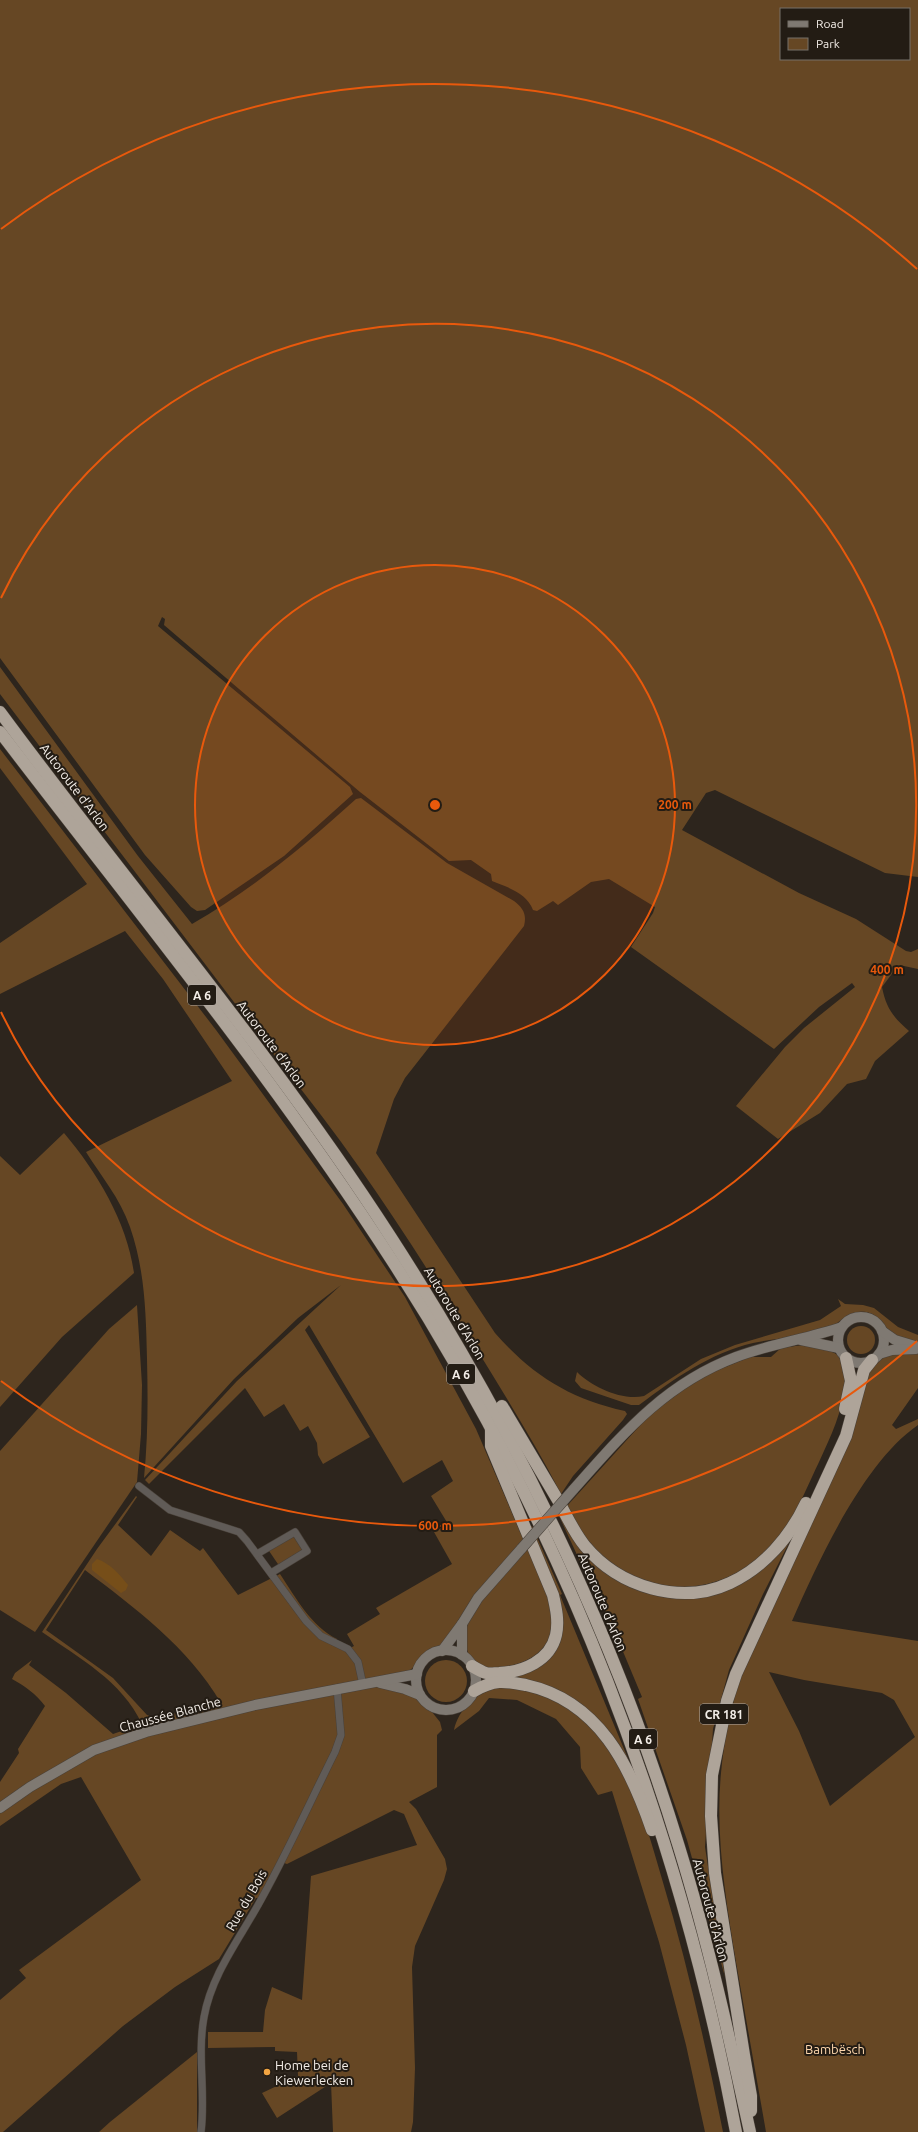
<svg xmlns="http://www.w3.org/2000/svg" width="918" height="2132" font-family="Ubuntu,sans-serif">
  <rect width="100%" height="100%" fill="#2d251d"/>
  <g fill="#664724" fill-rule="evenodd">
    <path d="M 0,0 L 918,0 L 918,877 L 885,873 L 715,790 L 706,793 L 682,830 L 799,893 L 856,919 L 906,951 L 911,952 L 918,949 L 918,969 L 904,966 L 897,967 L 882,987 C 886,1008 893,1017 909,1031 L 875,1061 L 866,1079 L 847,1084 L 820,1113 L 778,1139 L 736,1106 L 785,1047 L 804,1028 L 855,987 L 852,983 L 819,1007 L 774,1049 L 631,947 L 653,913 L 655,907 L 609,879 L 591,882 L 558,905 L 553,901 L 537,911 L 533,910 C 527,893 507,887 492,881 L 491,874 L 471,860 L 449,861 L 360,792 L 164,625 L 165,619 L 162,617 L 158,626 L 350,787 L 353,794 L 284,856 L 205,910 L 197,911 L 191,907 L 145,855 L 0,658 ZM 781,9 L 909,9 L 909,59 L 781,59 Z"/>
    <path d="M 0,667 L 138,856 L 192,924 C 252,890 305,845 356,799 L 361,798 L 447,863 L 514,901 C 523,908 527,914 524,926 L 405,1078 L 394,1099 L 376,1153 L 495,1333 C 532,1375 570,1399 625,1411 L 627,1414 L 623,1420 L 573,1476 L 561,1494 C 536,1445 507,1399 479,1353 C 419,1254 357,1157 284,1068 L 0,694 Z"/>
    <path d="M 0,749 L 216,1030 L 343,1204 L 405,1297 L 476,1429 L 548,1597 C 550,1604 552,1612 552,1619 C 554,1648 529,1664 503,1667 C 494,1669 485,1671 477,1665 C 465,1656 465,1638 463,1625 L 444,1644 L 427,1652 L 405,1676 L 378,1682 L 416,1697 L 423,1706 L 432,1712 L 440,1722 L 442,1730 L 437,1735 L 437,1787 L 409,1802 L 416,1809 L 445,1859 L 447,1869 L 444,1880 L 415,1946 L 412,1967 L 415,2068 L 413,2122 L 411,2132 L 333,2132 L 331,2083 L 277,2118 L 262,2093 L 298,2076 L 297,2052 L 275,2051 L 275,2047 L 208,2048 L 208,2032 L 263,2032 L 265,2010 L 272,1987 L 302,2000 L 311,1876 L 417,1845 L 404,1814 L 394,1810 L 287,1864 L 281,1862 L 262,1898 L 256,1898 L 219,1959 L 175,1987 L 123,2026 L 3,2132 L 0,2132 L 0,2000 L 26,1978 L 19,1970 L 141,1880 L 81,1777 L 61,1784 L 0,1826 L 0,1782 L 19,1753 L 18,1749 L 45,1706 C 36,1694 25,1686 12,1679 L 15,1673 L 32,1660 L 29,1665 L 66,1693 L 113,1734 L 142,1724 C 122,1681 79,1658 42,1632 L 97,1549 L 136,1496 L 137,1497 L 118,1525 L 151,1556 L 170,1530 L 200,1551 L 203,1548 L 238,1595 L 280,1574 C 296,1598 311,1626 337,1639 L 337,1645 L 348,1649 L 354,1646 L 347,1634 L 380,1614 L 376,1608 L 452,1564 L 434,1532 L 448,1524 L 431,1496 L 453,1481 L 442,1460 L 403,1483 L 309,1325 L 305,1330 L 370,1437 L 323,1464 L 318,1455 L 317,1443 L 308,1426 L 300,1431 L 284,1404 L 264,1417 L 245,1388 L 149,1484 L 145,1480 L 237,1381 L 341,1285 L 298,1318 L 234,1379 L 144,1478 C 148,1438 148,1399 147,1359 C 146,1314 145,1270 130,1227 C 120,1198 101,1176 86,1152 L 232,1081 L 163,979 L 125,931 L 0,994 L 0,943 L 87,884 L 0,768 ZM 85,1570 C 135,1608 188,1647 221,1703 L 155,1718 L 147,1715 L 113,1678 L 46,1630 Z"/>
    <path d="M 64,1133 C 97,1172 127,1222 134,1273 L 62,1337 L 0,1407 L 0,1156 L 20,1175 Z"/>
    <path d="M 838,1299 L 845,1304 L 863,1305 L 874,1308 L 898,1327 L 918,1335 L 918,1347 C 910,1343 900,1340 893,1335 C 882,1327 881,1315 866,1312 C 848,1309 838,1326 823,1331 C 801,1338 776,1338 753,1343 C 710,1353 674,1379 639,1405 L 631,1405 L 581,1388 L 575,1381 L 577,1372 C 592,1387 622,1401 644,1396 L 701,1359 L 735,1345 L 820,1320 L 841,1306 Z"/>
    <polygon points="137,1305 142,1385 141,1434 137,1482 35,1632 0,1610 0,1451 109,1329"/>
    <circle cx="861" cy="1340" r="14"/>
    <path d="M 803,1345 C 817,1348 842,1349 846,1367 C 847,1372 845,1378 845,1382 C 843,1411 831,1436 819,1462 C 805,1491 791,1529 767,1551 C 725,1591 662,1601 613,1565 C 592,1550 579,1528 567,1506 L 644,1421 L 665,1403 L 703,1376 L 750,1357 L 771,1357 L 781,1348 Z"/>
    <path d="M 918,1349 L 918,1388 L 892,1425 L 896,1429 L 918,1419 L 918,1425 C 863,1463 819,1560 792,1621 L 918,1641 L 918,2132 L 766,2132 C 756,2075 746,2019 736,1962 C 726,1902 715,1834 721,1773 C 724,1740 731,1707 741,1676 L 851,1438 L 860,1408 L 864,1380 L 872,1366 L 884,1357 ZM 769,1672 L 804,1680 L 882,1693 L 894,1700 L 915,1737 L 830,1806 L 799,1731 Z"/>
    <polygon points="554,1505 582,1548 634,1588 732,1587 795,1531 763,1594 729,1670 713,1729 705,1847 725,1977 687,1840 638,1699 642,1697 609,1618 590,1583"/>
    <polygon points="532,1526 562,1594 560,1595 629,1761 592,1716 503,1677 522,1675 560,1636 529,1527"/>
    <polygon points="295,1532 307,1551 280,1567 267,1548"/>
    <circle cx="446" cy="1681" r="21"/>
    <path d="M 493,1686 C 506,1687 520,1688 532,1691 C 555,1698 577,1712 594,1729 C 632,1768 647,1828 662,1879 C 687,1962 706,2047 723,2132 L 705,2132 L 686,2045 L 659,1942 L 612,1791 L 598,1795 L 581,1768 L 580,1747 L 556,1719 L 517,1700 L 489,1698 L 479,1711 L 454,1730 C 458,1710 476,1694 493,1686 Z"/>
    <polygon points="197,2052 197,2132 99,2132 110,2122"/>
  </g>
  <path fill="#764e19" d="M 97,1559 C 111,1564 119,1574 128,1585 L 126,1590 L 121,1593 L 92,1570 L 92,1564 Z"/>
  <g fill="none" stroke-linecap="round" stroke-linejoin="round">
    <g stroke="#494139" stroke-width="8">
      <g id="street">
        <polyline points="139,1486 170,1510 239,1532 247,1541 306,1621 321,1636 348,1649 358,1662 363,1685"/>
        <polyline points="257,1554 295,1532 307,1551 271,1573"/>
        <path d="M 201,2132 C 206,2094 197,2055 204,2017 C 212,1972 242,1936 263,1896 C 289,1849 311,1800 335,1752 L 341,1735 L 337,1688"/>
      </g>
    </g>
    <g stroke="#494139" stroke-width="11">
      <g id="secondary">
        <circle cx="861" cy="1340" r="23"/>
        <polyline points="882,1331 895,1340 918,1347"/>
        <polyline points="801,1340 839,1348"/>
        <polyline points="879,1354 892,1350 916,1349"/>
        <path d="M 573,1490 C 622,1435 664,1384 736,1357 C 770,1344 807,1339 842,1327"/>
        <circle cx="446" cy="1680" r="30"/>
        <polyline points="442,1651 462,1624 478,1598 522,1548"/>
        <polyline points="462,1655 462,1624"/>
        <polyline points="380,1683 405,1689 420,1695"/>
        <polyline points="0,1808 30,1787 94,1750 146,1732 255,1705 417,1674"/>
      </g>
    </g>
    <g stroke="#494139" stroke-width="13">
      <g id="highway">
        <path d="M 0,712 C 129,887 272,1053 390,1236 C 513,1426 613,1630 679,1847 C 708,1941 729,2036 750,2132"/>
        <path d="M 0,732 C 133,906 274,1077 393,1262 C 564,1526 678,1823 736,2132"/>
        <path d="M 502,1406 C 521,1438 540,1470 559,1502 C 567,1517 575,1534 585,1546 C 619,1587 681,1606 730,1583 C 764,1567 790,1537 806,1503"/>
        <polyline points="845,1409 851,1381 846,1358"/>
        <path d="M 472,1666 C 477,1669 482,1672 486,1673 C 490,1674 495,1673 499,1673 C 523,1672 550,1661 556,1635 C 559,1621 556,1608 553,1595 L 491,1446 L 491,1430"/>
        <path d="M 474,1691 C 495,1679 504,1681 526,1685 C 599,1701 630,1766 652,1830"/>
        <polyline points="751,2111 751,2096 744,2055 715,1873 711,1816 712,1775 727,1701 736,1674 846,1436 864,1370 872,1360"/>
      </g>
    </g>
    <use href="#street" stroke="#605b57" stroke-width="7"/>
    <use href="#secondary" stroke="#7f7972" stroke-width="10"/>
    <use href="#highway" stroke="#aea499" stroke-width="12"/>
    <g stroke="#494139" stroke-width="11" stroke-linecap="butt">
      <polyline id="secondary-bridge" points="522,1548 573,1490"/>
    </g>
    <use href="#secondary-bridge" stroke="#7f7972" stroke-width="10"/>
  </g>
  <circle cx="435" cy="805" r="240" fill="#e8590c" fill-opacity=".12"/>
  <g fill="none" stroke="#e8590c" stroke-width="2">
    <circle cx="435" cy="805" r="240"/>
    <path d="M1 598A481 481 0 1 1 1 1012"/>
    <path d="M917 1341A721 721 0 0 1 1 1381M1 229A721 721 0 0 1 917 269"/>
  </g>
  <circle fill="#f2a542" stroke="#231c14" stroke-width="1.5" cx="267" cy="2072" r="4"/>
  <g text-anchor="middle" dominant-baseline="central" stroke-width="4" stroke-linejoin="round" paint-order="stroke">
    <g fill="#231c14" stroke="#b5aea8" stroke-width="1">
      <rect x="188" y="985" width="28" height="20" rx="3"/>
      <rect x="447" y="1364" width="28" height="20" rx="3"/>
      <rect x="700" y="1704" width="48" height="20" rx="3"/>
      <rect x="629" y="1729" width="28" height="20" rx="3"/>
    </g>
    <g font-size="12" font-weight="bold" fill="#f3ede7">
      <text x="202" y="995">A 6</text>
      <text x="461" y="1374">A 6</text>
      <text x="724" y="1714">CR 181</text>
      <text x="643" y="1739">A 6</text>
    </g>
    <g font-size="13" fill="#f3ede7" stroke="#231c14">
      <text transform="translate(75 787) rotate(53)">Autoroute d'Arlon</text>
      <text transform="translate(272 1044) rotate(53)">Autoroute d'Arlon</text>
      <text transform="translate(455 1313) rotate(59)">Autoroute d'Arlon</text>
      <text transform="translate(603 1602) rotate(67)">Autoroute d'Arlon</text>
      <text transform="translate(170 1714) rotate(-15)">Chaussée Blanche</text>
      <text transform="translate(246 1900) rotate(-60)">Rue du Bois</text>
      <text transform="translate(711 1910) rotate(75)">Autoroute d'Arlon</text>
    </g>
    <g font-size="13" fill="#fed7ad" stroke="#231c14">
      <text x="835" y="2049">Bambësch</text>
    </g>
    <g font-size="13" fill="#f3ede7" stroke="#231c14" text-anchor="start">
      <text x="275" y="2065">Home bei de<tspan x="275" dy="15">Kiewerlecken</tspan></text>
    </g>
  </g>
  <circle cx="435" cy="805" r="6" fill="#e8590c" stroke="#231c14" stroke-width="2"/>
  <g font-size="12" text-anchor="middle" font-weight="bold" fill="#e8590c" stroke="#231c14" stroke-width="4" stroke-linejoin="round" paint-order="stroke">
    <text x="675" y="809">200 m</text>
    <text x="887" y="974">400 m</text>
    <text x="435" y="1530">600 m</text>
  </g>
  <rect x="780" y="8" width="130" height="52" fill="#231c14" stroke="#767068"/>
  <rect x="788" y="21" width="20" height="6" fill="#7f7972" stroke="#767068"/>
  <text x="816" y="28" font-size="12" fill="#f3ede7">Road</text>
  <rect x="788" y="38" width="20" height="12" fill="#664724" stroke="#767068"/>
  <text x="816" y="48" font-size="12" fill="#f3ede7">Park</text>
</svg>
